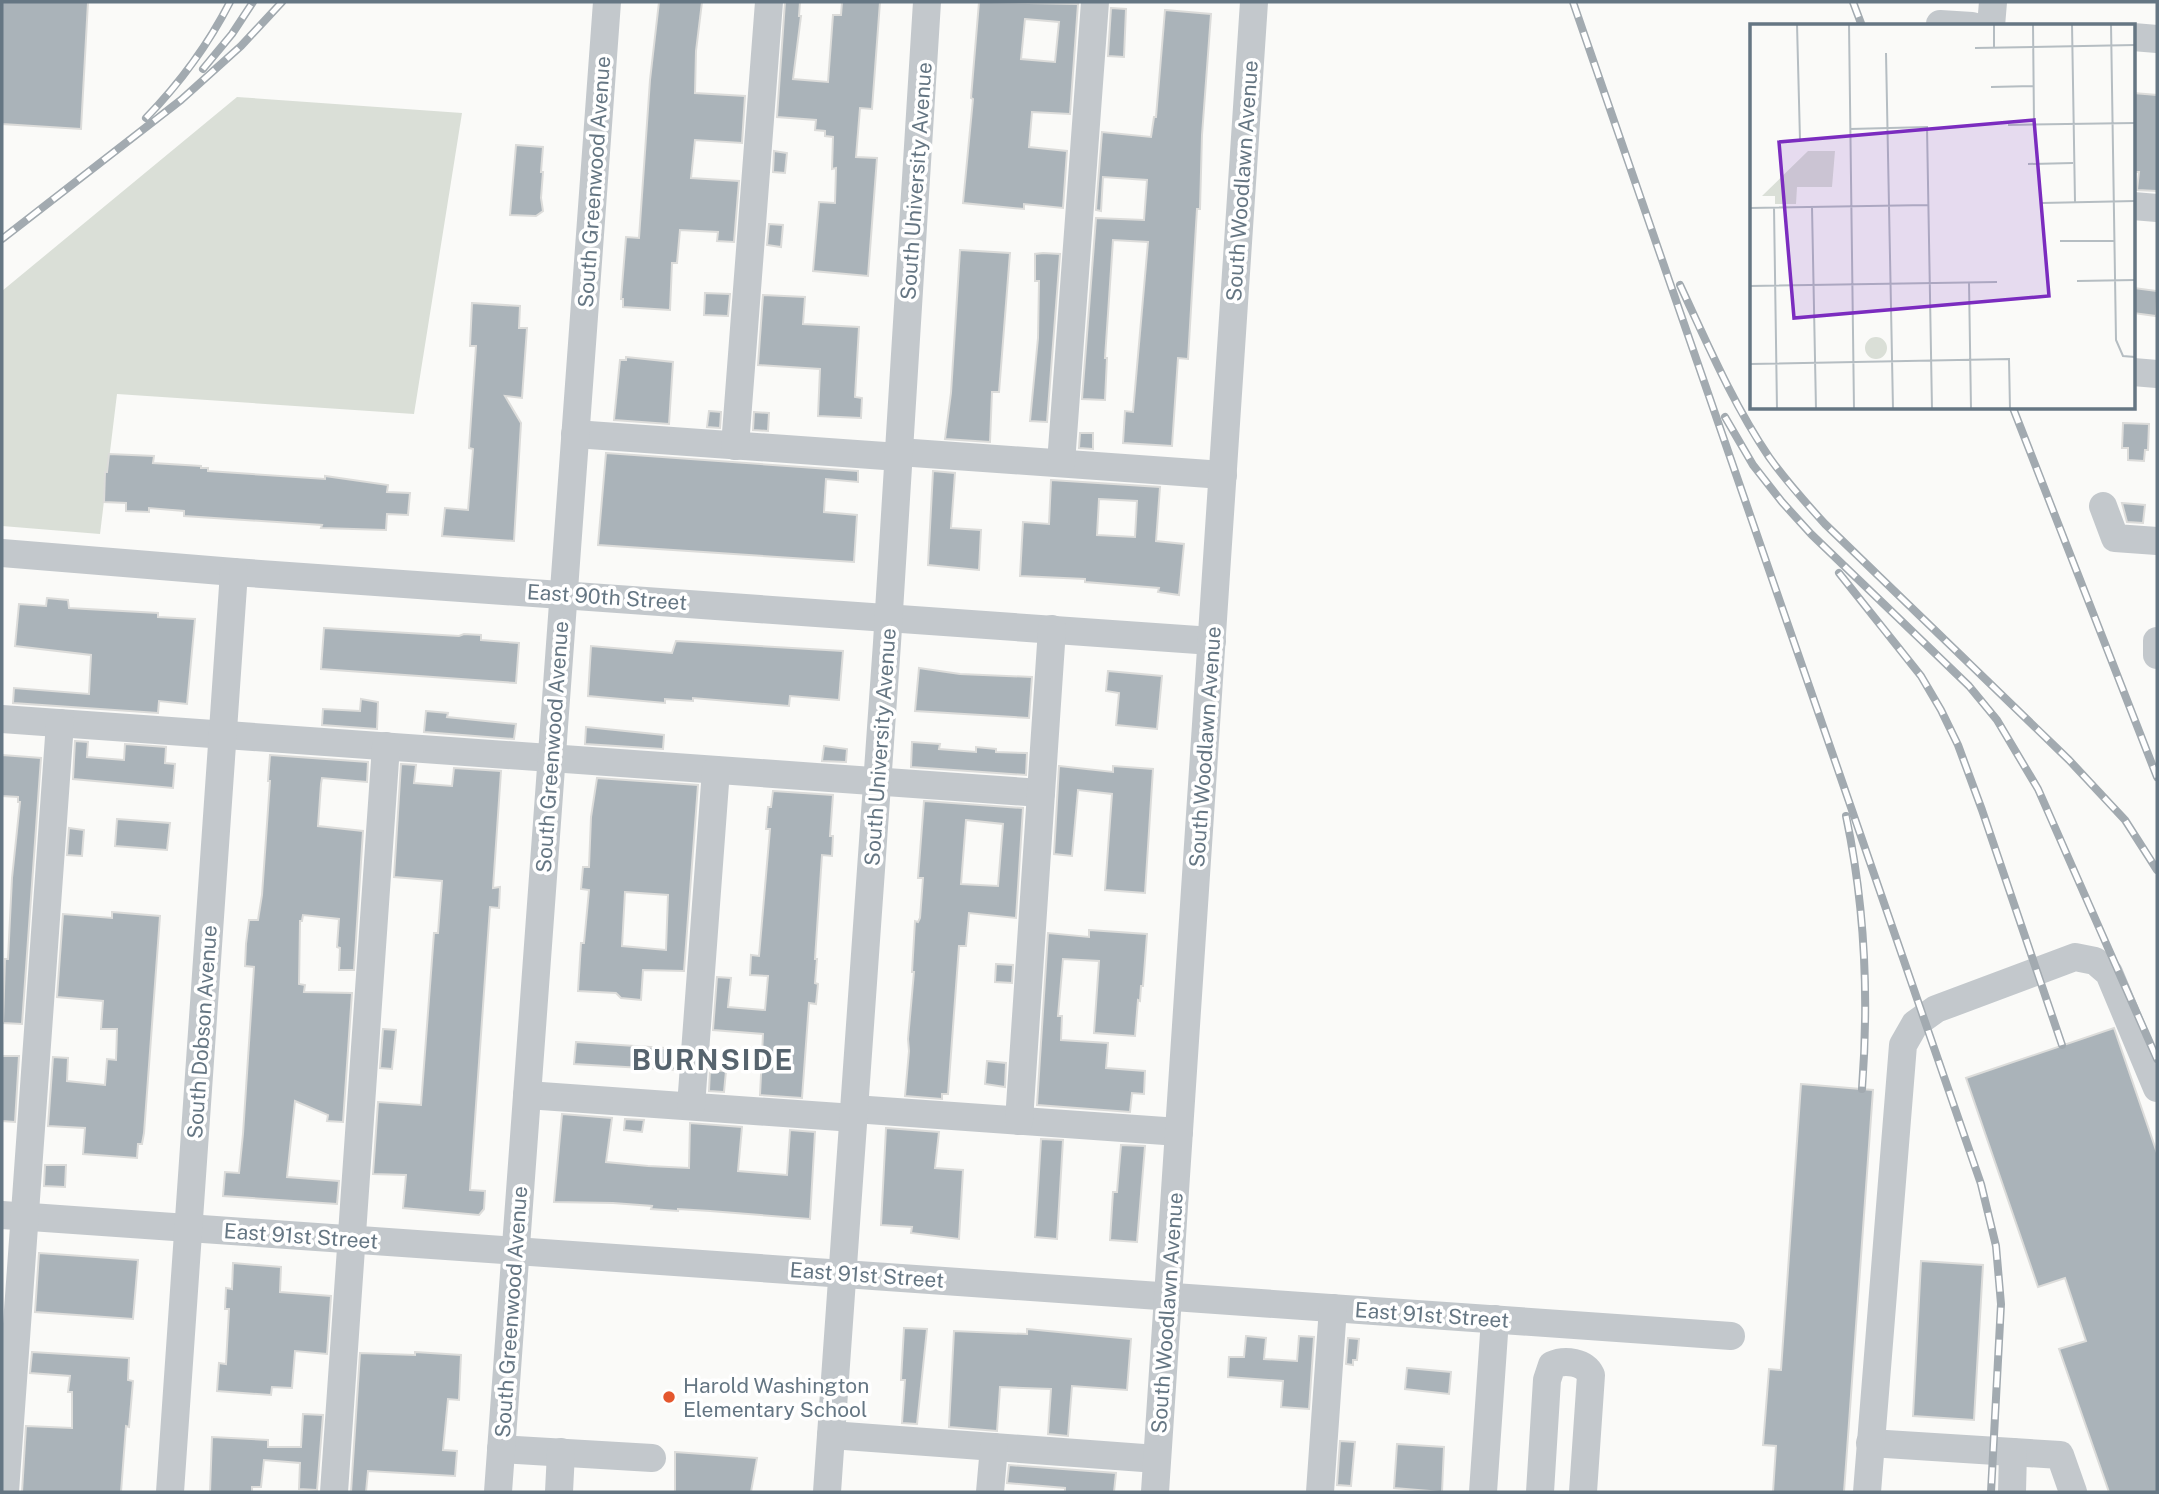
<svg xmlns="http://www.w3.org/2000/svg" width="2159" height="1494" font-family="'Public Sans',sans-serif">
  <rect width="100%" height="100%" fill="#fafaf8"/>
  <polygon fill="#dadfd7" points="237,97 462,113 414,414 117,394 100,534 2,526 2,291"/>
  <g fill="#aab3b9" stroke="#dcdcda" stroke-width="2" fill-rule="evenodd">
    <polygon points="2,2 88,2 81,129 2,124"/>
    <polygon points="659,2 702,2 696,51 695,93 745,96 742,143 695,140 691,178 739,181 734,242 717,241 718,232 680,230 677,263 672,263 670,310 623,307 623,299 621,299 626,237 639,238 650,80"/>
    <polygon points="785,2 800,2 799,16 801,16 793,79 828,82 833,15 841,15 842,2 880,2 872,109 860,108 856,157 877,158 868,276 813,271 819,202 835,203 836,168 832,169 833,137 825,136 825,131 815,130 816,120 777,117"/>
    <path d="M 979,2 L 1078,4 L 1070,114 L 1032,112 L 1029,147 L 1067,151 L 1063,208 L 1024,204 L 1024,209 L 963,203 L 973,99 L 971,98 ZM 1025,19 L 1059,22 L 1055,62 L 1021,59 Z"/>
    <polygon points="1111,8 1126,9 1124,57 1108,56"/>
    <polygon points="1165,10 1211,14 1202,135 1200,209 1197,209 1188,359 1178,358 1172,446 1123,443 1125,411 1133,412 1148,242 1113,240 1105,358 1107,358 1105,400 1082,399 1096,218 1144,220 1147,180 1103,177 1101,211 1096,210 1102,132 1151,137 1154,117 1156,117"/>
    <polygon points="2133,93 2157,95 2157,191 2137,190 2139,172 2133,172"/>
    <polygon points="516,145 543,147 541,172 543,172 541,198 543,211 536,216 510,215"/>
    <polygon points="774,151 787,153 785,173 773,172"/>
    <polygon points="769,224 783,225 781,247 767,245"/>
    <polygon points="960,250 1010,253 999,392 992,392 990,442 945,439 951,393"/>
    <polygon points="1043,253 1060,254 1047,422 1030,421 1038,338 1039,281 1035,281 1035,254"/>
    <polygon points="2134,288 2157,291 2156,316 2133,313"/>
    <polygon points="705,293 730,294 728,316 704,315"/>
    <polygon points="763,295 805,297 803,324 859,327 855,397 862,398 861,418 818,416 820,369 758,365"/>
    <polygon points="472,303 520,306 519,328 527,328 522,398 505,396 521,423 514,541 442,536 445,508 468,510 473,449 469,448 476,346 470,346"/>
    <polygon points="626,357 673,362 669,424 614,420 620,360 626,360"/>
    <polygon points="709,411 721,412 720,428 707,427"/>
    <polygon points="754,412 769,413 768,431 753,430"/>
    <polygon points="2123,423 2149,424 2148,450 2145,450 2144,461 2128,460 2128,448 2122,448"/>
    <polygon points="1080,433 1093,433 1093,449 1079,448"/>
    <polygon points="606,453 858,471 858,482 826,479 824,512 857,515 854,562 598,545"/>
    <polygon points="109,454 154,456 153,463 201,466 201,468 208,468 208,471 325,479 325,476 388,485 387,492 410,493 408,515 387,514 386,530 321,528 322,525 184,516 184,511 149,508 149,512 126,511 126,503 104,502 105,472 107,472"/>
    <polygon points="933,471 955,473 951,528 981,530 979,570 928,565"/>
    <path d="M 1051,480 L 1160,487 L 1156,541 L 1184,544 L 1179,595 L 1158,592 L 1159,588 L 1085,582 L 1085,579 L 1020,576 L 1023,522 L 1049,524 ZM 1099,499 L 1137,501 L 1135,537 L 1097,535 Z"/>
    <polygon points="2122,503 2145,505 2143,523 2127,522"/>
    <polygon points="47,598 68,600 69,608 158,613 158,617 195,619 187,704 159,701 158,713 13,703 14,688 89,694 91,655 15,646 19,604 46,606"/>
    <polygon points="324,628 459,636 464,634 481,635 481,640 519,643 516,683 321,669"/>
    <polygon points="676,641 843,651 839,700 790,696 789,706 693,698 693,701 665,699 665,703 588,696 591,646 672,653"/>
    <polygon points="919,668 960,674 1032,677 1029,718 915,711"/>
    <polygon points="1108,671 1162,676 1157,729 1116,725 1119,693 1106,691"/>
    <polygon points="361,699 378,702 377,729 322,725 323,709 360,711"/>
    <polygon points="426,711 448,713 447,717 516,724 514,739 424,732"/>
    <polygon points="586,727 664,735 663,749 585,744"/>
    <polygon points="75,741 88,742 87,757 124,760 125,744 166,747 165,763 175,764 173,788 73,779"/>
    <polygon points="912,742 940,744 939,749 976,752 976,747 996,749 996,752 1027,753 1026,775 911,767"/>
    <polygon points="824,746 847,749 846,762 822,761"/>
    <polygon points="2,755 41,758 22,1024 3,1023 5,959 8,959 12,878 20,802 18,802 18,797 2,796"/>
    <polygon points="270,755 368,762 367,782 322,778 321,784 318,826 363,831 354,970 339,970 340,948 337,947 339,919 303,915 302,921 300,921 299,984 305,985 304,992 352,993 343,1122 327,1121 328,1115 295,1101 287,1177 339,1181 337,1204 223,1196 225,1172 239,1173 243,1134 254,967 245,966 246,944 249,920 258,920 262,895 270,781 268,781"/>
    <polygon points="401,764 416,765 414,783 452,786 454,768 501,771 493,888 500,887 499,908 490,907 470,1190 485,1191 484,1209 479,1215 403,1208 406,1175 373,1174 378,1102 421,1105 434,933 438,933 442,881 394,877"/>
    <polygon points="1059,766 1113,772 1113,766 1153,769 1145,893 1105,890 1112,794 1078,790 1072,856 1054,854"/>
    <path d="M 597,778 L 698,785 L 684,971 L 643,970 L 641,1000 L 621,998 L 616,993 L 578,991 L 581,943 L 584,943 L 589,890 L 581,889 L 583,867 L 589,867 L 591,817 ZM 625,892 L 668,895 L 666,950 L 622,946 Z"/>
    <polygon points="773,791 833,795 830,836 833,836 832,856 822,855 815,959 817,959 815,983 818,984 816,1004 809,1003 802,1098 760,1095 763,1034 713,1030 717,977 731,978 728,1007 765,1010 768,976 750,975 751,955 759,956 770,829 766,829 768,807 771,807"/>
    <path d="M 924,801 L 1023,808 L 1016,918 L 969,913 L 966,946 L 959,946 L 948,1094 L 942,1094 L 942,1099 L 905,1096 L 909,1051 L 908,1039 L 914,972 L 912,972 L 915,921 L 918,922 L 920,918 L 923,878 L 918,878 ZM 966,820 L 1003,824 L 998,886 L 961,884 Z"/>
    <polygon points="117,819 170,823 167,850 115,846"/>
    <polygon points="69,828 84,830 82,856 67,855"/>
    <polygon points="112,912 160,916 144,1133 142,1144 138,1144 137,1158 83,1154 85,1128 48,1126 53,1057 68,1058 67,1081 105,1085 107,1059 116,1060 117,1029 101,1029 103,1001 57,997 63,914 112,918"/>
    <polygon points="1089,930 1147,934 1143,986 1141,986 1140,1001 1138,1000 1135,1036 1094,1033 1099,961 1063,959 1058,1016 1062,1016 1061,1040 1108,1043 1106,1068 1145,1071 1144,1094 1132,1093 1130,1112 1037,1105 1048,933 1089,937"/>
    <polygon points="996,964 1013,965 1012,983 995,982"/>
    <polygon points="2114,1028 2157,1153 2157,1492 2109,1492 2059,1349 2086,1341 2065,1278 2038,1287 1966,1078"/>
    <polygon points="383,1029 396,1030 392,1069 380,1068"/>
    <polygon points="576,1042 679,1049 677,1070 574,1064"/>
    <polygon points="2,1056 19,1056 15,1122 2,1121"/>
    <polygon points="987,1061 1006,1063 1005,1087 985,1084"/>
    <polygon points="710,1070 726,1071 724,1092 709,1091"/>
    <polygon points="1801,1084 1873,1090 1844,1492 1773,1492 1776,1446 1763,1445 1769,1369 1781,1370"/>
    <polygon points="562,1114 612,1118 606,1162 648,1166 689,1168 690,1123 742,1127 738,1171 787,1175 790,1130 815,1132 810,1219 710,1211 678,1209 678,1211 651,1209 652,1206 613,1203 554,1202"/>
    <polygon points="625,1119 644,1120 642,1132 624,1130"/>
    <polygon points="886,1128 939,1132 935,1168 963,1170 959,1239 911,1233 912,1227 881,1225"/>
    <polygon points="1041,1139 1063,1140 1057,1239 1035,1237"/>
    <polygon points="1121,1145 1145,1146 1137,1242 1110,1240 1113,1192 1117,1192"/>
    <polygon points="45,1165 66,1165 65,1187 44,1186"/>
    <polygon points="39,1253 138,1260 133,1319 35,1312"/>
    <polygon points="1921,1261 1983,1265 1974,1420 1913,1416"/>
    <polygon points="233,1263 281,1267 280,1292 331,1296 327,1354 295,1351 292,1388 272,1387 271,1395 217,1391 219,1363 226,1364 229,1309 225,1309 226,1288 232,1289"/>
    <polygon points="904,1328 927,1329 917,1424 902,1423 905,1380 901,1380"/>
    <polygon points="1027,1329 1131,1339 1127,1390 1072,1386 1068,1436 1048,1434 1051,1389 1000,1387 997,1431 949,1427 954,1331 1027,1334"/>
    <polygon points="1246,1336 1266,1338 1264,1359 1297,1361 1299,1336 1314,1337 1309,1409 1281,1407 1283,1381 1228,1377 1229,1357 1244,1357"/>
    <polygon points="1348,1338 1359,1339 1357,1360 1353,1360 1353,1365 1346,1364"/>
    <polygon points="32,1352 129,1358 128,1380 133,1381 129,1427 126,1426 121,1492 22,1492 26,1426 72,1428 72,1392 68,1392 70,1376 30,1373"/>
    <polygon points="415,1352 461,1355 459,1400 448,1399 443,1450 457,1451 455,1476 368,1471 366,1492 351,1492 360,1353 415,1355"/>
    <polygon points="1407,1368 1451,1372 1449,1394 1405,1389"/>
    <polygon points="303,1414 323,1415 317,1490 299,1489 300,1463 264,1460 261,1487 252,1487 252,1492 210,1492 212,1437 268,1440 268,1447 301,1447"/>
    <polygon points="1340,1441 1355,1442 1351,1486 1337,1485"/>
    <polygon points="1397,1444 1444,1447 1442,1492 1394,1488"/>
    <polygon points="675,1452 757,1458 751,1492 675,1492"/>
    <polygon points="1009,1465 1116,1473 1114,1492 1065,1492 1065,1488 1007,1483"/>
  </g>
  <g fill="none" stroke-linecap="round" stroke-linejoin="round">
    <g stroke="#c3c8cc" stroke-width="28">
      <polyline points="1940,26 1940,24 1972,26"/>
      <polyline points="1991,26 1993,2"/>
      <polyline points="2133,37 2157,39"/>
      <polyline points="2133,206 2157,208"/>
      <polyline points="2133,372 2157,374"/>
      <polyline points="575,434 899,457"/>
      <polyline points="735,446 769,2"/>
      <polyline points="899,452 1223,475"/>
      <polyline points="1061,463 1095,2"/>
      <polyline points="2103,506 2115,538 2157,541"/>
      <polyline points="2,553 234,572 1212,641"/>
      <polyline points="2157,641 2157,655"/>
      <polyline points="2,719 1041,793"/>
      <polyline points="527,1095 854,1118"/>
      <polyline points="691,1106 716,770"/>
      <polyline points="854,1109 1179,1132"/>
      <polyline points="1019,1121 1052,629"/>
      <polyline points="2,1215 1731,1336"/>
      <polyline points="831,1435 1157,1459"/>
      <polyline points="1870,1443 2060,1455 2073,1492"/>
      <polyline points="501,1449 652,1458"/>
      <polyline points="5,1492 60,723"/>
      <polyline points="170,1492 234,572"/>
      <polyline points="334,1492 386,746"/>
      <polyline points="498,1492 607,2"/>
      <polyline points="559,1492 561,1452"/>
      <polyline points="827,1492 887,643 927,2"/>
      <polyline points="990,1492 994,1447"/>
      <polyline points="1155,1492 1254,2"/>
      <polyline points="1320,1492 1333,1308"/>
      <polyline points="1483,1492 1495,1319"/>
      <path d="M 1540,1492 L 1547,1380 L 1552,1365 C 1565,1359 1585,1362 1591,1375 L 1583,1492"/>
      <polyline points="1867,1492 1903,1045 1915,1024 1936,1009 2075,957 2095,961 2109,973 2157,1088"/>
      <polyline points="2012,1492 2013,1452"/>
    </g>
    <g stroke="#a2aab0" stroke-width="8">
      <g id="rail">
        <polyline points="1573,2 1981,1184 1996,1246 2001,1304 1991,1492"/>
        <polyline points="1853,2 1862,26"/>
        <polyline points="203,69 232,34 253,2"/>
        <path d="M 146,118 C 180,83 208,45 230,2"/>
        <polyline points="2,239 181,100 241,46 282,2"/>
        <path d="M 1680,285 C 1707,343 1733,404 1769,457 C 1786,481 1805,502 1825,524 L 2069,760 L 2125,820 L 2157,870"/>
        <polyline points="2013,408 2157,777"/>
        <polyline points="1725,417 1753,465 1782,502 1811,534 1969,686 1997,720 2038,789 2157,1059"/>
        <polyline points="1839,573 1921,676 1941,710 1958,745 1982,810 2062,1045"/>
        <path d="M 1846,816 C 1865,906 1869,997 1862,1089"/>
      </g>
    </g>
    <use href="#rail" stroke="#fff" stroke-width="5" stroke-dasharray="16" stroke-linecap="butt"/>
  </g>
  <circle fill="#e4572e" stroke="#fff" stroke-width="2.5" cx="669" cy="1397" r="7"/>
  <g text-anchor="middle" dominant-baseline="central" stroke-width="7" stroke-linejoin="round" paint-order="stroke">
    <g font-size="21" fill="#657683" stroke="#fff">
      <text transform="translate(916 181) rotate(-86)">South University Avenue</text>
      <text transform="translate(1242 181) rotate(-86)">South Woodlawn Avenue</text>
      <text transform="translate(594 182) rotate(-86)">South Greenwood Avenue</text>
      <text transform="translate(607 597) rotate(4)">East 90th Street</text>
      <text transform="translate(552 747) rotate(-86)">South Greenwood Avenue</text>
      <text transform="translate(880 747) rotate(-86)">South University Avenue</text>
      <text transform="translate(1205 747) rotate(-86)">South Woodlawn Avenue</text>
      <text transform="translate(202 1032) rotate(-86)">South Dobson Avenue</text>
      <text transform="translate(301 1236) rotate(4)">East 91st Street</text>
      <text transform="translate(867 1275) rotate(4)">East 91st Street</text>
      <text transform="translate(511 1312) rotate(-86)">South Greenwood Avenue</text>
      <text transform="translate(1167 1313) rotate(-86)">South Woodlawn Avenue</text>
      <text transform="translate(1432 1315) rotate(4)">East 91st Street</text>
    </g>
    <g font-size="21" fill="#657683" stroke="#fff" text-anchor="start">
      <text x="683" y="1385">Harold Washington<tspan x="683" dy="24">Elementary School</tspan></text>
    </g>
    <g font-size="28" font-weight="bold" letter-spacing="2" fill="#57646e" stroke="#fff">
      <text x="713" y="1059">BURNSIDE</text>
    </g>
  </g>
  <g transform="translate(1750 24)">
    <rect width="385" height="385" fill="#fafaf8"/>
    <path d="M 58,127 L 85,127 L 82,163 L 47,163 L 46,180 L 25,180 L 25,172 L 12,172 ZM115 324a11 11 0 1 1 22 0a11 11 0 1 1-22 0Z" fill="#dadfd7"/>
    <path fill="none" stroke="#b5bdc2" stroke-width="2" d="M 47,0 L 50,116M 99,0 L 104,385M 244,0 L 244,24M 283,0 L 284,100M 322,0 L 325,178M 361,0 L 366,316 L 373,332 L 385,333M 225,24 L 385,21M 136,29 L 143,385M 241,63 L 283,62M 258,101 L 385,99M 100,105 L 177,103 L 182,385M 278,140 L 323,139M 292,179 L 385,177M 24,183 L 27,385M 62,183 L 66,385M 0,184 L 178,181M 310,217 L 364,217M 327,257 L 385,256M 219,258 L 221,385M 0,262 L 247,258M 0,340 L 259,335 L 260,385"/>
    <path fill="#7b2cbf" fill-opacity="0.15" stroke="#7b2cbf" stroke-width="3.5" d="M 284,96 L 299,272 L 44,294 L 29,118 Z"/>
    <rect width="385" height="385" fill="none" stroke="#657683" stroke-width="3.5"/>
  </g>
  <rect width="2159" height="1494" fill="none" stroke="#657683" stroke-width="7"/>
</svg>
